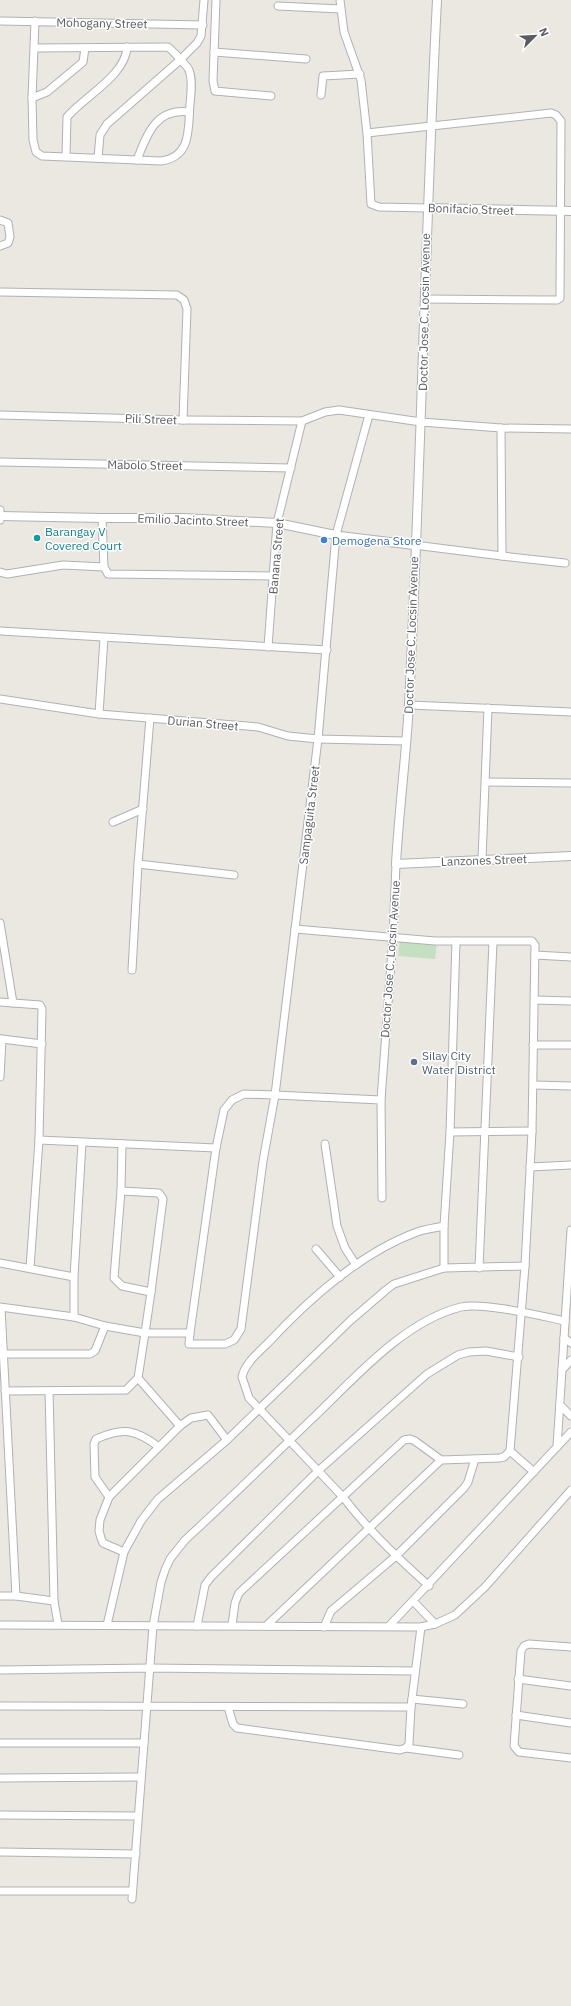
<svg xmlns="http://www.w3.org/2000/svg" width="571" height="2006" font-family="'IBM Plex Sans',sans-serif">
  <rect width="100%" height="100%" fill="#ebe7e1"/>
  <polygon fill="#c4dfc1" points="400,939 437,942 435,959 398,956"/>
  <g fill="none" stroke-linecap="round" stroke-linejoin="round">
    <g stroke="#afb2b5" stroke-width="9">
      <g id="minor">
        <polyline points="216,0 213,81 215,91 271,96"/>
        <polyline points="340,0 344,32 361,80 367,133 371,204 379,207 427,208"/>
        <polyline points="278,6 340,9"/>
        <polyline points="0,21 203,25"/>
        <path d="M 34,48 L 168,47 C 172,50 188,67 189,70 C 193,80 191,94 190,104 C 188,128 192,157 161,161 L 42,156 L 36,152 L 33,140 L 32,98 L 35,21"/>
        <polyline points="214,52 306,59"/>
        <polyline points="321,95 323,76 360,74"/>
        <polyline points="32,98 47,92 83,62 85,48"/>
        <polyline points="367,133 551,113 556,115 561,121 560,298 557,300 425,299"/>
        <path d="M 66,156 L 67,117 C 85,96 126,75 127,47"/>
        <polyline points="98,158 100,135 107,124 179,61 197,43 201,36 204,0"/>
        <path d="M 137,160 C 147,134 156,108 189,112"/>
        <polyline points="0,220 8,223 10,237 8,243 0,246"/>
        <polyline points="0,292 177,295 184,300 187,309 183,420"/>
        <polyline points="0,415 183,420 302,421 325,412 339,410 421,422 501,428 571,429"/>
        <polyline points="0,462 291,468"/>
        <polyline points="0,510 0,520"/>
        <polyline points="102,518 104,567 108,574 274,576"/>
        <polyline points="414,545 502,556 501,428"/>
        <polyline points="502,556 565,563"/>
        <polyline points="0,572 7,574 63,565 104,567"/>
        <polyline points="0,631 327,650"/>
        <polyline points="268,647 277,523 302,421"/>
        <polyline points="0,699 99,714 258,727 288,736 318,739 406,741"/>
        <polyline points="409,705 571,712"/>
        <polyline points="99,714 104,638"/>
        <polyline points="486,782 571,783"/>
        <polyline points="113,822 143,809"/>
        <polyline points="482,859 488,708"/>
        <polyline points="138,864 234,875"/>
        <polyline points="0,923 13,1003"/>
        <polyline points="535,955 571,957"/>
        <polyline points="132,970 138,864 150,718"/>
        <polyline points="535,1000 571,1001"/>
        <polyline points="0,1002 40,1005 42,1009 39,1140 30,1268"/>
        <polyline points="0,1039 2,1039 0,1077"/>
        <polyline points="2,1039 42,1044"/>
        <polyline points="533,1045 571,1045"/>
        <polyline points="534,1085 571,1086"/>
        <polyline points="450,1132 532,1131"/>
        <polyline points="39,1140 216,1148"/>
        <polyline points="122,1144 121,1191 114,1278 122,1286 151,1292 145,1333 190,1333 216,1148 224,1110 232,1100 244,1094 275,1095 318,739 336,535 369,415"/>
        <polyline points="325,1144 337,1226 345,1248 356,1265"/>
        <polyline points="530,1167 571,1165"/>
        <polyline points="121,1191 159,1193 163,1199 151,1292"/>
        <polyline points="382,1198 381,1100 393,936 396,864"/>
        <polyline points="316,1249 340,1277"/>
        <polyline points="0,1263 74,1277 74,1317 0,1307"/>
        <polyline points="444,1268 444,1226 450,1132 456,941"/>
        <polyline points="479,1268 493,942"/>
        <polyline points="74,1277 82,1143"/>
        <polyline points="1,1308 16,1596"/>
        <polyline points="190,1333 189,1344 225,1344 234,1340 241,1329 263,1161 275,1095 381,1100"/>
        <polyline points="564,1338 571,1343"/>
        <polyline points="2,1354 90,1354 95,1351 105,1326 74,1317"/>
        <polyline points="562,1370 571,1360"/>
        <polyline points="138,1378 180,1426"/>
        <polyline points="5,1391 126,1390 138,1378 145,1333 105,1326"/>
        <polyline points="49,1391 54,1601"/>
        <polyline points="560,1405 571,1416"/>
        <polyline points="557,1447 571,1230"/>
        <polyline points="510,1451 534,1472"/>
        <path d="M 109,1497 L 95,1477 L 94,1444 L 96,1439 C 123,1427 135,1429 159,1447"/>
        <polyline points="124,1552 103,1543 101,1538 99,1531 100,1520 109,1497 180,1426 191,1418 208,1415 227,1440"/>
        <path d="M 429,1586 C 398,1558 368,1530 343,1497 L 249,1398 L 242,1377 C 245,1363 259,1352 269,1342 C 310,1298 360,1253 417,1232 C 426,1229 435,1228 444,1226"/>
        <polyline points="0,1596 16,1596 54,1601 58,1624"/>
        <polyline points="413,1601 435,1624"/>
        <polyline points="0,1625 421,1627 435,1624 455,1615 485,1587 571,1490"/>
        <polyline points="107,1625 124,1552 141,1521 158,1499 227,1440 351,1320 386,1290 394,1284 444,1268 525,1266"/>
        <polyline points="232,1625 235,1603 239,1593 404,1440 410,1439 415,1441 441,1460 500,1458 504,1457 510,1451 525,1266 532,1131 535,945 532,941 435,941 295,929"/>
        <polyline points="197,1626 205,1585 211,1577 318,1471 427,1374 458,1355 469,1352 486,1351 519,1357"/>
        <polyline points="266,1626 441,1460"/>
        <polyline points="389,1626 571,1432"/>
        <polyline points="324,1627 331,1611 396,1556 464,1488 468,1482 475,1459"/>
        <polyline points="571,1647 529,1644 524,1646 521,1651 514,1746 519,1752 571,1758"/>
        <polyline points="0,1670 150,1668 415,1671"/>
        <polyline points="518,1679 571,1686"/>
        <polyline points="412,1699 463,1704"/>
        <polyline points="0,1706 411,1707"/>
        <polyline points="228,1707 233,1724 237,1728 400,1750 406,1748 409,1744 411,1707 421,1627"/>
        <polyline points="516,1715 571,1723"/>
        <polyline points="0,1743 144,1743"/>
        <polyline points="406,1748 459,1755"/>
        <polyline points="0,1778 140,1777"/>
        <polyline points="0,1815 137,1816"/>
        <polyline points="0,1852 136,1854"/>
        <polyline points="0,1891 132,1891"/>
        <path d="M 132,1899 L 153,1626 L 161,1582 L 165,1570 L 170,1559 L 185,1540 C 229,1500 271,1458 314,1417 C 355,1378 404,1321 461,1307 C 483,1302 541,1316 565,1321"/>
      </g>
    </g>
    <g stroke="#afb2b5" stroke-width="10">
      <g id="tertiary">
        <path d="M 437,0 C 425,234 421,469 409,704 C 406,757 399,810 396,864 L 571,856"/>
        <polyline points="427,208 571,211"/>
        <polyline points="0,516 102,518 183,518 277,523 340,536 414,545"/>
      </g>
    </g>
    <use href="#minor" stroke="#fff" stroke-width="7"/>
    <use href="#tertiary" stroke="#fff" stroke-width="8"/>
  </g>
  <circle fill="#0f9aa8" stroke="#fff" stroke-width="1.5" cx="37" cy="538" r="4"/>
  <circle fill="#3f7fe0" stroke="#fff" stroke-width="1.5" cx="324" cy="540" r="4"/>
  <circle fill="#5c6f8a" stroke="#fff" stroke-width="1.5" cx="414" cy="1062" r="4"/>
  <g text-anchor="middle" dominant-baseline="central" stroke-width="3" stroke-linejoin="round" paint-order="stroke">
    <g font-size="12" fill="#5a5d60" stroke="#fff">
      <text transform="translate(102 23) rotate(1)">Mohogany Street</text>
      <text transform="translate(471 209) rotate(2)">Bonifacio Street</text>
      <text transform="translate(424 312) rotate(-89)">Doctor Jose C. Locsin Avenue</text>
      <text transform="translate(151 419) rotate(2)">Pili Street</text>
      <text transform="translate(145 465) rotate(1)">Mabolo Street</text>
      <text transform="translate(193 520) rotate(2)">Emilio Jacinto Street</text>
      <text transform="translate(276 556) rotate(-85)">Banana Street</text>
      <text transform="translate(411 635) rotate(-88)">Doctor Jose C. Locsin Avenue</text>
      <text transform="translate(203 723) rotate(5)">Durian Street</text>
      <text transform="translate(309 815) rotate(-83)">Sampaguita Street</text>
      <text transform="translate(484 860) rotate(-2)">Lanzones Street</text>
      <text transform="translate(390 959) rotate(-86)">Doctor Jose C. Locsin Avenue</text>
    </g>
    <g font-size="12" fill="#0d838f" stroke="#fff" text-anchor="start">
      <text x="45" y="531">Barangay V<tspan x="45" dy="14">Covered Court</tspan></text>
    </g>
    <g font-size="12" fill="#366cbe" stroke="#fff" text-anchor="start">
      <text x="332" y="540">Demogena Store</text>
    </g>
    <g font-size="12" fill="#4e5e75" stroke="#fff" text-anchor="start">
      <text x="422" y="1055">Silay City<tspan x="422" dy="14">Water District</tspan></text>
    </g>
  </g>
  <g transform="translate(535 36) rotate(66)" stroke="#ffffff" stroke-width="3" paint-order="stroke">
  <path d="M0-3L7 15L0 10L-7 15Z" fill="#5a5d60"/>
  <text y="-6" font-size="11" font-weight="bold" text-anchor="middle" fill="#5a5d60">N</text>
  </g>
</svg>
